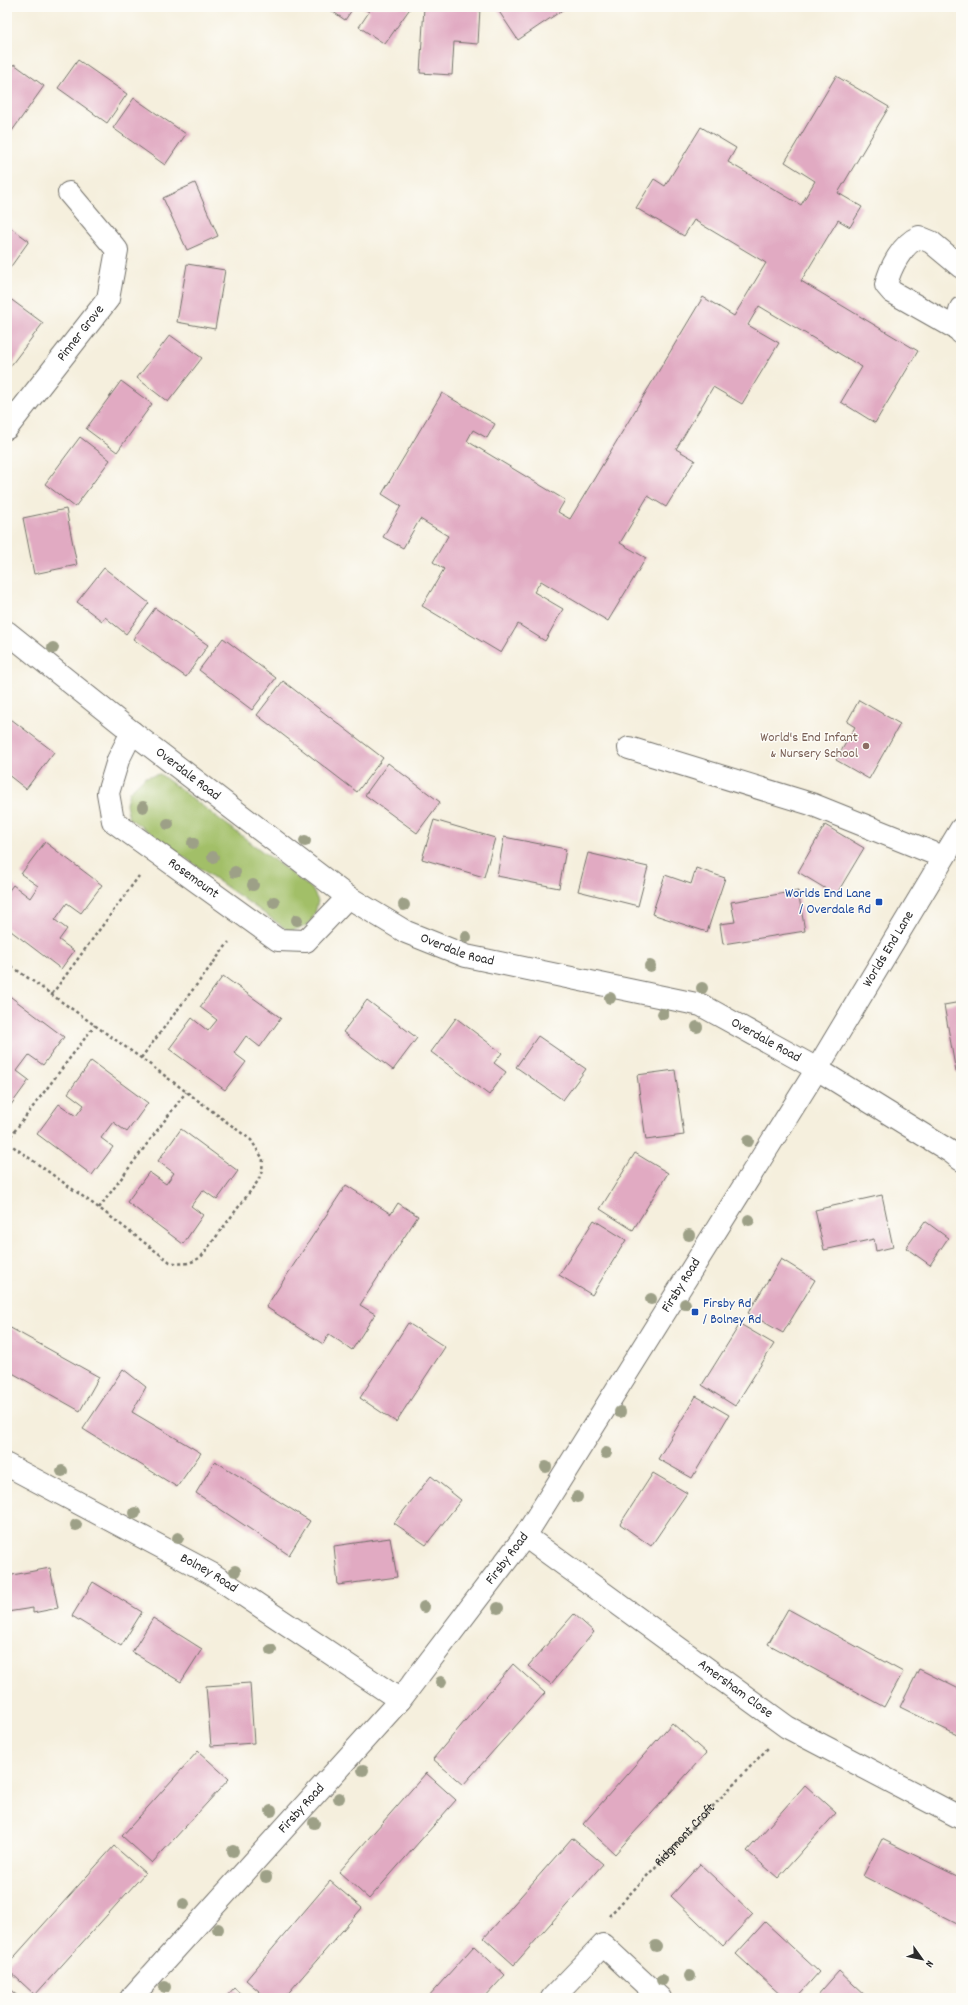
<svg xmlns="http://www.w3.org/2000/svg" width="968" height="2005" font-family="Dekko,sans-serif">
  <rect width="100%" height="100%" fill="#fdfcf7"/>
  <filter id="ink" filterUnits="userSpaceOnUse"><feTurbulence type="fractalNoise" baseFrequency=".025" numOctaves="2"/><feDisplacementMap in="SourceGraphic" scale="8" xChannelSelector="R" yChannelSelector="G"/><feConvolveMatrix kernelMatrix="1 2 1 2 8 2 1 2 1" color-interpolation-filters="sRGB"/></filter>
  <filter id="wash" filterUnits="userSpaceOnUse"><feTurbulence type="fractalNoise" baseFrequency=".012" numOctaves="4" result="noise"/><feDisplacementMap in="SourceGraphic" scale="16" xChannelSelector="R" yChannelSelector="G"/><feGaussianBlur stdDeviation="0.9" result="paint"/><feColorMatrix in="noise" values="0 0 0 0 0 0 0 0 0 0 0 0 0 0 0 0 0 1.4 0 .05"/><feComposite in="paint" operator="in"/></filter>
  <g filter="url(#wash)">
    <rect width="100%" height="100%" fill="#f5efdd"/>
    <path fill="#a2bf67" stroke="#667549" d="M 160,774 L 312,889 L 318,901 C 313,923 311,926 289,931 L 129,818 L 126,804 L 129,792 L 145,777 Z"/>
    <g id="blocks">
      <g fill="#e1aac2">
        <polygon points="326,7 354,7 345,20"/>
        <polygon points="362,7 411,7 385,44 359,27 369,12"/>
        <polygon points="424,7 480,8 478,44 454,42 452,75 420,73"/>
        <polygon points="496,7 562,7 564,9 518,40"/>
        <polygon points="78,60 127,94 107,123 58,88"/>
        <polygon points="14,64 44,86 12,131 7,128 7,74"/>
        <polygon points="836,76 889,107 838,193 862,207 850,227 838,220 801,281 918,351 875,423 841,402 862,367 759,306 748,325 779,343 742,404 713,387 676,449 695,460 666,507 648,496 620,543 646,558 608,621 541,581 534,592 563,609 545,641 518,624 501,653 422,606 444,569 433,562 448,536 420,519 403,548 383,537 401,506 382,494 442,393 495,424 487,438 473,430 467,441 565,500 558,512 570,519 703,297 734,316 766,263 694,220 684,236 636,208 654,179 665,186 701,127 736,148 728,162 801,205 815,181 785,162"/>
        <polygon points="134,98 186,134 165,165 113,128"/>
        <polygon points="195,183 218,236 187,250 163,198"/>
        <polygon points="7,225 29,241 7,272"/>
        <polygon points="187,264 225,270 215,329 177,322"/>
        <polygon points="9,298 43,323 9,368 7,367 7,301"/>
        <polygon points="170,335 202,358 168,402 137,378"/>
        <polygon points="121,381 152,404 117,452 86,429"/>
        <polygon points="80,437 110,460 75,507 45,484"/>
        <polygon points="66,509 77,565 34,574 23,518"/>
        <polygon points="104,568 149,603 126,634 105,617 102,621 77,602"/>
        <polygon points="155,608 208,645 186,677 133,639"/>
        <polygon points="223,638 276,678 252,710 199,670"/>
        <polygon points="283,681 383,758 357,792 257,715"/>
        <polygon points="859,700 900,724 869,779 836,760 855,727 847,722"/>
        <polygon points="7,716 54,752 26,789 7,774"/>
        <polygon points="388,763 440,802 417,833 365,795"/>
        <polygon points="434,820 495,838 484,877 422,859"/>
        <polygon points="825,825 864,848 836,895 798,872"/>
        <polygon points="504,837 566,849 559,888 497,876"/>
        <polygon points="45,842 102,885 81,913 67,903 55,920 67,929 59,940 74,951 61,969 7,928 7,893 13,885 30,898 38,886 21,874"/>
        <polygon points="588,853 648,867 638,906 578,891"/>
        <polygon points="696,868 725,878 707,932 652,914 665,875 691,884"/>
        <polygon points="798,891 805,931 723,944 720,924 735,922 731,902"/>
        <polygon points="223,976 281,1018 260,1047 246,1036 234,1053 246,1062 225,1090 169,1049 192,1018 208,1031 217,1020 200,1007"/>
        <polygon points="7,994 64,1037 43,1065 29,1055 17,1071 29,1080 8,1109"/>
        <polygon points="367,1000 417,1038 393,1070 343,1032"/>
        <polygon points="961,1002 961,1071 956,1072 944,1005"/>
        <polygon points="456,1018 502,1053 494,1063 506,1072 489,1095 431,1052"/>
        <polygon points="538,1036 586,1069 563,1100 516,1067"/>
        <polygon points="91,1061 148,1103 127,1132 113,1122 101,1138 113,1147 92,1175 37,1134 59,1104 76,1116 84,1105 68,1093"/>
        <polygon points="675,1070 684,1135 646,1140 637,1075"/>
        <polygon points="181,1129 238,1171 217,1200 203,1190 191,1206 203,1215 183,1244 127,1202 149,1172 166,1184 174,1173 158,1161"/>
        <polygon points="635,1153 668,1173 633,1230 600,1209"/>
        <polygon points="346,1185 391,1214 398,1203 418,1216 360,1305 375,1314 352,1350 329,1334 323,1344 266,1307"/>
        <polygon points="882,1195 893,1247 876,1251 874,1239 824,1250 815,1210"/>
        <polygon points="594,1220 626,1240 592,1295 559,1275"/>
        <polygon points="925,1221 948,1238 930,1265 906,1248"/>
        <polygon points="781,1259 815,1280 783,1333 748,1313"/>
        <polygon points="408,1323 445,1347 396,1422 360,1398"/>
        <polygon points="740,1324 774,1344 735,1406 702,1385"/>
        <polygon points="7,1326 99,1377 80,1411 7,1370"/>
        <polygon points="123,1369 146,1387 132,1412 201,1453 177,1487 83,1429"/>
        <polygon points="696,1396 729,1415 692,1478 658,1459"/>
        <polygon points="215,1461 310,1521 289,1555 196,1493"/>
        <polygon points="653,1473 687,1493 651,1546 620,1524"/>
        <polygon points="431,1476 461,1500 426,1545 394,1523"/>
        <polygon points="390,1538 397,1577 338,1585 334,1546"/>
        <polygon points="50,1568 58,1608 33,1613 33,1608 7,1612 7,1576"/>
        <polygon points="93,1582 142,1612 121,1646 72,1616"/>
        <polygon points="788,1609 903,1672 884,1707 768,1644"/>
        <polygon points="574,1614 594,1632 551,1684 528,1666"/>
        <polygon points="153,1618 202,1649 181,1682 132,1652"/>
        <polygon points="513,1664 545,1693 463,1785 433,1759"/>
        <polygon points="919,1669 961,1690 961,1737 900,1707"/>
        <polygon points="250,1683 254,1743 211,1746 206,1686"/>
        <polygon points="672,1723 706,1753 615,1854 583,1824"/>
        <polygon points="198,1751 229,1779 152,1863 122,1836"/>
        <polygon points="426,1773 456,1800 369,1899 339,1872"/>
        <polygon points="805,1785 836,1813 778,1878 747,1851"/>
        <polygon points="572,1838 603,1864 514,1965 484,1938"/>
        <polygon points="882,1839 961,1878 961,1926 863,1876"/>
        <polygon points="114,1846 145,1873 35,1995 7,1969 7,1965"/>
        <polygon points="700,1864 753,1914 723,1946 671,1896"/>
        <polygon points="330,1881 362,1908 284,1998 267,1998 246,1980"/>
        <polygon points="765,1922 819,1972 796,1998 784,1998 736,1954"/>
        <polygon points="474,1946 505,1975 484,1998 427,1998"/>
        <polygon points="839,1971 868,1998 815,1998"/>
        <polygon points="7,1987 20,1998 7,1998"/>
        <polygon points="234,1988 246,1998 225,1998"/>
      </g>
    </g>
  </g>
  <g filter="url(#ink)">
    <use href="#blocks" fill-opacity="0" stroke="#727069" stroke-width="1"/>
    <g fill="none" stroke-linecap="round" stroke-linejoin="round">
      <g stroke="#727069" stroke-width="24">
        <g id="minor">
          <polyline points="961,308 957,322 961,333"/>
          <path d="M 959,330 L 892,292 L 886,285 C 890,268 902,244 919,237 L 931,242 L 961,267"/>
          <path id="s2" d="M 7,428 L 108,299 L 117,250 L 69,193"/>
          <path id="s3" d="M 7,632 L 132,732 L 348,897 L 406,932 L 466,956 L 701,1005 L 817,1069 L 951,1152 L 961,1160"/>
          <path id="s4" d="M 132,732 L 118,760 L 108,793 L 113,821 L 278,940 L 306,941 L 348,897"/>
          <polyline points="629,748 811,804 943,857"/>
          <path id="s5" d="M 7,1465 L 212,1574 L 400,1700"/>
          <path id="s6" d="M 525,1536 L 787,1727 L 961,1818"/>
          <path id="s7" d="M 131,1998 L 400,1700 L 525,1536 L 817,1069 L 961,829"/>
          <polyline points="552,1998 603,1945 660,1998"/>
        </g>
      </g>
      <g stroke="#727069" stroke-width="2.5" stroke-dasharray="3 3" stroke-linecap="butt">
        <path d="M 7,963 L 141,1058 L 251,1140 L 263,1159 L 262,1171 L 258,1181 L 201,1257 C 190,1264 183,1265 170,1262 L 99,1208 L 7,1142"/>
        <polyline points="52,994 139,876"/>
        <polyline points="141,1058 229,942"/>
        <polyline points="7,1141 95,1025"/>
        <polyline points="99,1208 186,1092"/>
        <path id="s1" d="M 609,1916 L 768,1748"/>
      </g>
      <use href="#minor" stroke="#fff" stroke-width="22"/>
    </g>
    <g fill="#9da087">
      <circle cx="53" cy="648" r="6"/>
      <circle cx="143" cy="807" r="6"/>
      <circle cx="168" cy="824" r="6"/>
      <circle cx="305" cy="841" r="6"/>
      <circle cx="193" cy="843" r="6"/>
      <circle cx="213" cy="857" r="6"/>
      <circle cx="235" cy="872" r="6"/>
      <circle cx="253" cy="885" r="6"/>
      <circle cx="274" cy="902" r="6"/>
      <circle cx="404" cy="905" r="6"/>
      <circle cx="297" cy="920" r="6"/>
      <circle cx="466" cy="937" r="6"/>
      <circle cx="650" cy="966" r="6"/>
      <circle cx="702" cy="988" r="6"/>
      <circle cx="610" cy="998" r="6"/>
      <circle cx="663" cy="1014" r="6"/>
      <circle cx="697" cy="1027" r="6"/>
      <circle cx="748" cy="1141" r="6"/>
      <circle cx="749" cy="1220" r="6"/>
      <circle cx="689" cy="1235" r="6"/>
      <circle cx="651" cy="1299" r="6"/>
      <circle cx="685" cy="1304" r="6"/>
      <circle cx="620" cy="1412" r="6"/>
      <circle cx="606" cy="1453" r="6"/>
      <circle cx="546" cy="1467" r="6"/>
      <circle cx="62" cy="1471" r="6"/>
      <circle cx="577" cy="1497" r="6"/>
      <circle cx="135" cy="1513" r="6"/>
      <circle cx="76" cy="1525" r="6"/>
      <circle cx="178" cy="1538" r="6"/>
      <circle cx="235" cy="1571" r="6"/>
      <circle cx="424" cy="1607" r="6"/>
      <circle cx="498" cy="1608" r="6"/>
      <circle cx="271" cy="1650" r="6"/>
      <circle cx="441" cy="1682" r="6"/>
      <circle cx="363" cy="1770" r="6"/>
      <circle cx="339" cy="1798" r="6"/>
      <circle cx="271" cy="1811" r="6"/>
      <circle cx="314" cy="1823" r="6"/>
      <circle cx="233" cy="1851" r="6"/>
      <circle cx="266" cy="1877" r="6"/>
      <circle cx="184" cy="1904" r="6"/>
      <circle cx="218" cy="1929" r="6"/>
      <circle cx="656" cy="1946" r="6"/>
      <circle cx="690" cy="1976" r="6"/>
      <circle cx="662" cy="1980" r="6"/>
      <circle cx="165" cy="1987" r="6"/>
    </g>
  </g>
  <circle fill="#8d6e63" stroke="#fdfcf7" stroke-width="1.5" cx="866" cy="746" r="4"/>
  <g fill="#1a4fb4" stroke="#fdfcf7" stroke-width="1.5">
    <rect x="875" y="898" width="8" height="8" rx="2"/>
    <rect x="691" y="1308" width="8" height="8" rx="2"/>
  </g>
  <g text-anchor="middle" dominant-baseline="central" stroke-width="3" stroke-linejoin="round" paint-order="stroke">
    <g font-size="14" fill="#2b2b2b" stroke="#fdfcf7">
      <text stroke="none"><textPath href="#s2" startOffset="120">Pinner Grove</textPath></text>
      <text stroke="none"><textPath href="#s3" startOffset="230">Overdale Road</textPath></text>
      <text stroke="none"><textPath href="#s4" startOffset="193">Rosemount</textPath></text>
      <text stroke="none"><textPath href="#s3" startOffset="554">Overdale Road</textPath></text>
      <text stroke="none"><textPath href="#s7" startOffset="1298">Worlds End Lane</textPath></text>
      <text stroke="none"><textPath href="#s3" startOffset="878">Overdale Road</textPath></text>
      <text stroke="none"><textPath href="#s7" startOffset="903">Firsby Road</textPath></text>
      <text stroke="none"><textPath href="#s7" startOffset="579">Firsby Road</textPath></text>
      <text stroke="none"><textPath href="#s5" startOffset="229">Bolney Road</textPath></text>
      <text stroke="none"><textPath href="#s6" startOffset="260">Amersham Close</textPath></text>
      <text stroke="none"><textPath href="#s7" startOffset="255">Firsby Road</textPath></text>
      <text stroke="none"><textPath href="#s1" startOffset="111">Ridgmont Croft</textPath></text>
    </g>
    <g font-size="14" fill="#785e54" stroke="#fdfcf7" text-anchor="end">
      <text x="858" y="738">World's End Infant<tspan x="858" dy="16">&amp; Nursery School</tspan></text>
    </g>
    <g font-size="14" fill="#164399" stroke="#fdfcf7" text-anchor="end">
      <text x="871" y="894">Worlds End Lane<tspan x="871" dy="16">/ Overdale Rd</tspan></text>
      <text x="703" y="1304" text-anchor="start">Firsby Rd<tspan x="703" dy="16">/ Bolney Rd</tspan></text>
    </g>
  </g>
  <rect width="968" height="2005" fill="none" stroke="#fdfcf7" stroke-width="24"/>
  <g transform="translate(922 1959) rotate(123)" stroke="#fdfcf7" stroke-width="3" paint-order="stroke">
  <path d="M0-3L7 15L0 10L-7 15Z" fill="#2b2b2b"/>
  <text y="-6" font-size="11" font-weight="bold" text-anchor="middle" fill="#2b2b2b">N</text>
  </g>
</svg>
